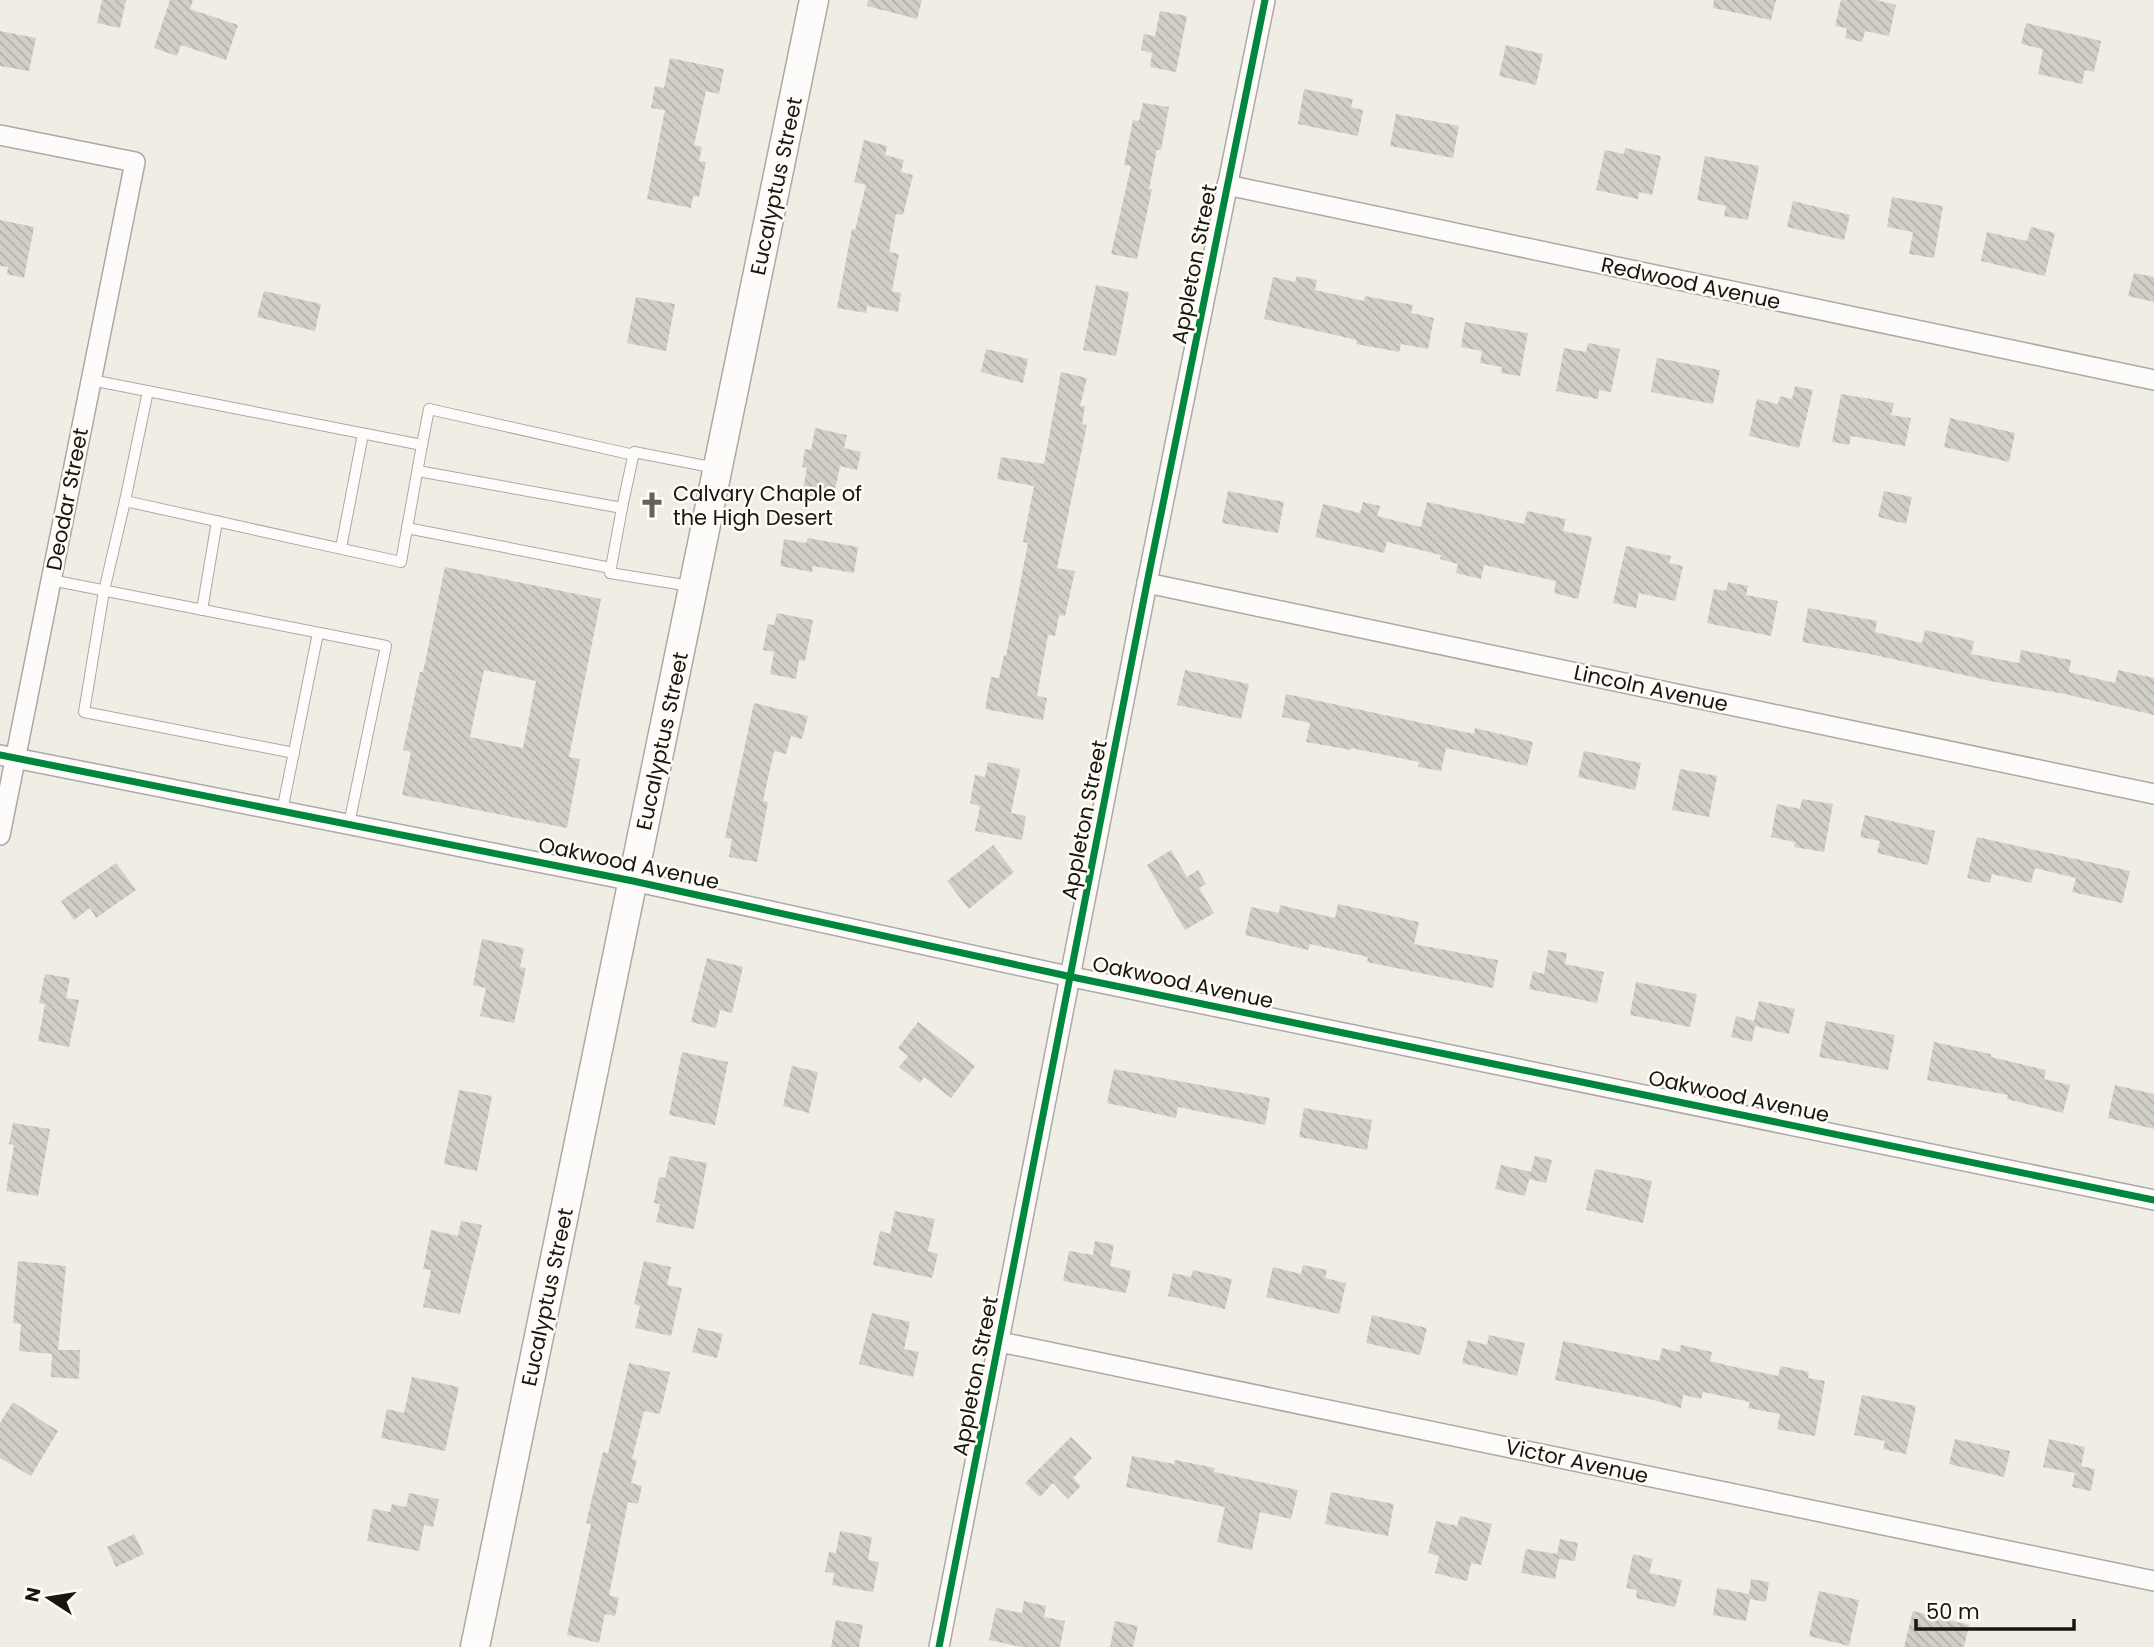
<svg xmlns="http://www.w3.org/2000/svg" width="2154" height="1647" font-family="Poppins,sans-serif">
  <defs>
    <pattern id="building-back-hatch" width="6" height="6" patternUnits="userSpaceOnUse" patternTransform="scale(1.75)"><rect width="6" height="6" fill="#d1cfc8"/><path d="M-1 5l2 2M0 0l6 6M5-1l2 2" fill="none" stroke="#b3b1ab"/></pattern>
  </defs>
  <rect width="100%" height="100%" fill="#f0ede5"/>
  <g fill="url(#building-back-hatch)" fill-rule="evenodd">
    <polygon points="102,0 126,0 120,28 97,23"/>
    <polygon points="170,0 193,0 190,9 238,25 226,60 181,45 177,56 154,48"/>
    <polygon points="868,0 922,0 917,19 867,6"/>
    <polygon points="1714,0 1776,0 1771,20 1713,8"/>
    <polygon points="1841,0 1876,0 1896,5 1889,36 1865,31 1862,42 1845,38 1847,28 1835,26"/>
    <polygon points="1160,11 1187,16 1176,72 1150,67 1152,53 1141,50 1144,34 1155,36"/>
    <polygon points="2026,23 2101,41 2094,72 2085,70 2082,84 2038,74 2043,49 2021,44"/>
    <polygon points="0,31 36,38 29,71 0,66"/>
    <polygon points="1506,45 1543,54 1536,85 1499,76"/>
    <polygon points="670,58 724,69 719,94 706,91 694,145 702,147 699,161 706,162 699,197 693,196 691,208 647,199 665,110 651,108 655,86 664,88"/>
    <polygon points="1304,89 1353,99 1351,107 1363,110 1358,136 1298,124"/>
    <polygon points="1143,103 1169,107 1161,150 1157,150 1149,189 1152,189 1137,259 1111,254 1131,166 1124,165 1133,120 1139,121"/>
    <polygon points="1396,114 1459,126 1453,158 1390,146"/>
    <polygon points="864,140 887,146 885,155 904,160 901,172 913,175 903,215 896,214 889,252 899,254 892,291 901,293 898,312 867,306 866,313 837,308 852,229 855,230 866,185 854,182"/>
    <polygon points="1625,148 1661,156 1652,195 1639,192 1638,199 1596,190 1605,150 1624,154"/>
    <polygon points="1705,156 1759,166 1748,220 1724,216 1726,206 1697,200"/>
    <polygon points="1892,197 1943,206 1934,258 1909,254 1913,232 1887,227"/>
    <polygon points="1793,201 1850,215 1844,240 1787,227"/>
    <polygon points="0,220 34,227 24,278 7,274 8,267 0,266"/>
    <polygon points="2031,227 2055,233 2045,276 1981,261 1987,232 2027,241"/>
    <polygon points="2134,273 2154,277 2154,302 2128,296"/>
    <polygon points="1297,276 1317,280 1315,290 1364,301 1365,296 1413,305 1411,313 1434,318 1428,349 1401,344 1399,352 1356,344 1357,340 1264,319 1273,277 1295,282"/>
    <polygon points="1096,285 1129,292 1116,356 1083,350"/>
    <polygon points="264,291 321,304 315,331 257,317"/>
    <polygon points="636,297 675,304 666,351 627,343"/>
    <polygon points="1465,322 1528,333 1520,376 1501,373 1502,367 1480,363 1482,351 1461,347"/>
    <polygon points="1588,343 1620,349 1611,392 1599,390 1598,399 1556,391 1564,348 1586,352"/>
    <polygon points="986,349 1028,359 1023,383 981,372"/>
    <polygon points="1657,358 1720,370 1713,404 1651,392"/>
    <polygon points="1061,372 1087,378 1080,406 1085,406 1082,424 1087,425 1057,568 1075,571 1065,616 1059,615 1055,636 1048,635 1037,696 1047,698 1043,720 985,709 991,677 999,678 1004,655 1006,656 1028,543 1023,542 1034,486 997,479 1001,457 1044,464"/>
    <polygon points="1795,386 1813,390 1799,448 1749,436 1757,399 1778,404 1780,396 1792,399"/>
    <polygon points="1841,394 1894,403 1891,415 1911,418 1905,446 1851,436 1849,445 1832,442"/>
    <polygon points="1950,418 2015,433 2009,462 1944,447"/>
    <polygon points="815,428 847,435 844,448 861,452 857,470 840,466 833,500 802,494 807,468 802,467 805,449 811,450"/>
    <polygon points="1228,491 1284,502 1278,533 1222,523"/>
    <polygon points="1884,491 1912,497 1906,524 1878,517"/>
    <polygon points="1363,502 1380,506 1377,516 1421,527 1427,502 1524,524 1527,511 1566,519 1563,531 1592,537 1578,599 1554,593 1556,581 1484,565 1481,579 1456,573 1458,564 1440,559 1441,555 1387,542 1384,553 1315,537 1323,504 1360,513"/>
    <polygon points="808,538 858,547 854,573 813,566 812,572 780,566 784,539 806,543"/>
    <polygon points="1626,546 1671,556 1669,563 1683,566 1675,601 1639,593 1636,608 1613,603"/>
    <path d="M 445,567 L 601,599 L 569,757 L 580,759 L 567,828 L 402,795 L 411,752 L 403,750 L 420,672 L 423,672 ZM 484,670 L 536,681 L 523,748 L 470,737 Z"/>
    <polygon points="1728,582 1748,586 1746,595 1778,601 1771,636 1707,623 1714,589 1726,591"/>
    <polygon points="1808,608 1877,621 1875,632 1922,643 1925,630 1974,641 1971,654 2019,663 2021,650 2071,660 2069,672 2115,683 2118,670 2154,678 2154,715 2065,694 1995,682 1870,654 1802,642"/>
    <polygon points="777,613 813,620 805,661 799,660 796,679 770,674 774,652 763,650 768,624 774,625"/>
    <polygon points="1185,670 1249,684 1241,719 1177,705"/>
    <polygon points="1286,694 1474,734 1475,728 1533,742 1527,766 1446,748 1441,771 1418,767 1419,762 1351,748 1351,750 1306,742 1310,723 1282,717"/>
    <polygon points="754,703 808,716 802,739 791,736 786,754 774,751 763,801 768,802 757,862 729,857 732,839 725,838"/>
    <polygon points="1584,751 1641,763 1635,790 1578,777"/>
    <polygon points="988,762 1020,769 1011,813 1026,816 1022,840 975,831 980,806 970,803 975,775 985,777"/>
    <polygon points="1680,769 1717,776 1709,817 1672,810"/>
    <polygon points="1802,799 1833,804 1824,852 1794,847 1795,842 1771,837 1777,804 1800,809"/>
    <polygon points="1865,815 1935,831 1928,865 1877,853 1880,841 1860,837"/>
    <polygon points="1977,837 2130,871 2122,903 2072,892 2076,878 2035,868 2031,883 1992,874 1990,883 1967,878"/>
    <polygon points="993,845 1014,872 969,909 947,881"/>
    <polygon points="1171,850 1187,877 1198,870 1206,884 1199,888 1214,913 1185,930 1147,865"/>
    <polygon points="116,863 136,890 96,918 90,908 74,920 61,901"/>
    <polygon points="1338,904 1419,922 1414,944 1498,960 1493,988 1367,962 1368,957 1310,944 1308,950 1245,935 1251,907 1279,913 1280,905 1335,918"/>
    <polygon points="482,939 524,948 520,967 526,968 514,1023 480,1016 486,988 473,985"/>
    <polygon points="1548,950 1567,953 1565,964 1604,972 1597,1003 1529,989 1533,971 1544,974"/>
    <polygon points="707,958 743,967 732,1013 720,1010 716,1028 691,1022"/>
    <polygon points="45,974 70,978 66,998 79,1000 69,1047 38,1041 45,1004 39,1003"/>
    <polygon points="1636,982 1697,994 1690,1027 1630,1015"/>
    <polygon points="1759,1001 1795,1009 1789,1034 1755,1026 1752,1042 1731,1037 1736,1016 1754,1021"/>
    <polygon points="1826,1021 1895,1035 1888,1070 1819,1057"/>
    <polygon points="918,1022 975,1066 951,1098 924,1077 920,1083 899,1067 908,1056 898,1048"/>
    <polygon points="1934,1042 1991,1054 1991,1057 2046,1070 2044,1079 2070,1085 2063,1113 2007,1099 2008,1095 1927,1080"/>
    <polygon points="682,1052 728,1062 715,1125 669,1115"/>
    <polygon points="792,1066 818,1072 809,1113 783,1106"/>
    <polygon points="1114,1069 1270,1098 1265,1125 1178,1107 1176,1118 1107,1103"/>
    <polygon points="2115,1085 2154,1094 2154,1129 2108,1118"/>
    <polygon points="459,1090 492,1096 477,1171 444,1164"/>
    <polygon points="1304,1108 1372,1120 1367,1150 1299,1137"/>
    <polygon points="13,1123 50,1129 38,1196 6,1191 14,1145 9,1144"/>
    <polygon points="670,1156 707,1163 694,1229 656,1222 660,1204 654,1203 659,1177 665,1178"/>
    <polygon points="1535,1156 1552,1160 1546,1183 1529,1179"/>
    <polygon points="1501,1165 1531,1172 1525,1196 1495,1189"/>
    <polygon points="1595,1169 1652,1181 1643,1223 1586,1210"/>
    <polygon points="895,1211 935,1219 928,1251 938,1254 932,1278 873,1265 880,1231 890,1234"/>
    <polygon points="461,1221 482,1225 460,1314 423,1307 431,1270 423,1269 431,1230 458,1236"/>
    <polygon points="1095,1241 1114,1245 1110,1266 1131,1271 1126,1293 1063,1281 1069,1251 1093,1255"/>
    <polygon points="18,1261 66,1266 58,1350 80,1350 79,1379 51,1377 52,1354 19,1351 21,1324 13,1323"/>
    <polygon points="644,1261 671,1267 667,1285 682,1288 671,1336 635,1328 640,1306 634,1304"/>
    <polygon points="1303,1265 1327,1270 1325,1278 1346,1283 1339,1314 1266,1297 1273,1267 1301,1274"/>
    <polygon points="1193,1270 1232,1279 1225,1309 1168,1296 1173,1273 1191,1277"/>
    <polygon points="872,1313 910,1322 904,1349 919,1352 913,1377 859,1364"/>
    <polygon points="1372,1315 1427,1328 1420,1355 1366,1343"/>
    <polygon points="698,1328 723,1334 717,1358 692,1352"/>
    <polygon points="1489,1335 1525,1343 1517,1376 1462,1363 1468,1340 1487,1345"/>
    <polygon points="1563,1341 1659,1361 1662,1348 1679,1352 1681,1345 1712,1352 1710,1361 1730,1366 1778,1376 1781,1366 1809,1372 1808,1378 1825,1381 1815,1436 1777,1429 1780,1414 1748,1408 1750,1402 1703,1392 1701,1399 1683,1395 1681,1408 1650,1399 1555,1380"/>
    <polygon points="629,1363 670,1372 660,1414 644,1411 632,1459 637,1460 631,1483 642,1486 638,1504 628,1502 609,1595 619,1598 615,1616 605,1614 599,1643 567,1635 591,1524 586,1523 603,1452 608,1453"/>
    <polygon points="412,1377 459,1387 445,1451 381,1438 387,1409 404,1413"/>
    <polygon points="1862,1395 1916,1406 1906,1454 1883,1449 1885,1441 1854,1435"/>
    <polygon points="13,1402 58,1431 31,1476 0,1458 0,1423"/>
    <polygon points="1071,1437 1092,1458 1073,1478 1081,1486 1068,1499 1053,1483 1040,1497 1025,1483"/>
    <polygon points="1955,1439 2010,1451 2004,1477 1949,1464"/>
    <polygon points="2049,1439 2085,1447 2081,1466 2095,1469 2091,1491 2072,1487 2075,1473 2043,1467"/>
    <polygon points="1132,1456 1174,1464 1175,1460 1215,1468 1214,1472 1298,1490 1291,1519 1260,1512 1252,1550 1217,1542 1225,1507 1126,1487"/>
    <polygon points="1331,1492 1394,1504 1388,1536 1325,1524"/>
    <polygon points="409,1493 439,1499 433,1527 424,1525 419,1551 367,1541 373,1509 390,1512 392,1504 406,1507"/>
    <polygon points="1460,1516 1492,1524 1481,1565 1471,1563 1467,1581 1435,1573 1439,1556 1428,1553 1436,1521 1457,1526"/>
    <polygon points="840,1531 872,1537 868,1560 879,1562 873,1592 832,1585 834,1573 825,1572 829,1552 836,1553"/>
    <polygon points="134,1534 144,1554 116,1567 107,1547"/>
    <polygon points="1560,1539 1578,1543 1575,1561 1559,1559 1555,1579 1521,1573 1526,1549 1557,1554"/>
    <polygon points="1633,1554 1653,1559 1649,1573 1682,1580 1675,1607 1636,1598 1637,1590 1626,1588"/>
    <polygon points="1751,1579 1769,1582 1766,1602 1750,1599 1746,1621 1713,1615 1717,1588 1749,1594"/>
    <polygon points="1819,1591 1859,1600 1849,1646 1809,1636"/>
    <polygon points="1024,1601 1046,1606 1044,1617 1065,1621 1060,1647 1022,1647 989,1640 996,1608 1022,1613"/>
    <polygon points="1913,1611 1969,1625 1964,1647 1904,1647"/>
    <polygon points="836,1620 863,1625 859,1647 831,1647"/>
    <polygon points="1115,1621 1138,1626 1133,1647 1110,1647"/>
  </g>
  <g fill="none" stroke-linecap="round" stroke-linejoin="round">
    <g stroke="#aca9a4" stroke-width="12">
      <g id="lane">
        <polyline points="91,380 422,445 401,562 125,501 104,591 84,712 294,753"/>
        <polyline points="422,445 429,409 634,455"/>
        <polyline points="418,471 622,508 634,452 716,468"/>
        <polyline points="125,501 148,391"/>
        <polyline points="622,508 610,573 690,586"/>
        <polyline points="407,528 611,568"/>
        <polyline points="341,548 363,434"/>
        <polyline points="51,580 386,646 349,824"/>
        <polyline points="202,610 217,521"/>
        <polyline points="282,811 318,633"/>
      </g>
    </g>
    <g stroke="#aca9a4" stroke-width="22">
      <g id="street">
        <polyline points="0,135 135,162 0,835"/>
        <polyline points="1227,185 2154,380"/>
        <polyline points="1147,583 2154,794"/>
        <polyline points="0,755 633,881 1072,977 2154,1200"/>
        <polyline points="1000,1342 2154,1581"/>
        <polyline points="939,1647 1147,583 1265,0"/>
      </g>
    </g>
    <g stroke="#aca9a4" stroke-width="31">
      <polyline id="secondary" points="475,1647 814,0"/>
    </g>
    <use href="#lane" stroke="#fdfcfb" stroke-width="10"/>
    <use href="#street" stroke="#fdfcfb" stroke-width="19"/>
    <use href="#secondary" stroke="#fdfcfb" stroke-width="28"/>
    <g stroke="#fffcf6" stroke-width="11">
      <g id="cycleway">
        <polyline points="0,755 633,881 1072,977 2154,1200"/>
        <polyline points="939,1647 1147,583 1265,0"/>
      </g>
    </g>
    <use href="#cycleway" stroke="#00873e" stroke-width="7"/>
  </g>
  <defs>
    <g id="church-bare" transform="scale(2.1)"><path d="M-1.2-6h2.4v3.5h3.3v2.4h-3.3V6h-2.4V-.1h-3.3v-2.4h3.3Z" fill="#64615b" stroke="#fffcf6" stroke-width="2.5" paint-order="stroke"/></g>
  </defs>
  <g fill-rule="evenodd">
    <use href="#church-bare" x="652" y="505"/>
  </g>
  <g text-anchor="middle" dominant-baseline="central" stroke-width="5" stroke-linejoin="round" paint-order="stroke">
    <g font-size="21" fill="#181611" stroke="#fffcf6">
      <text transform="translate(776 186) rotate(-78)">Eucalyptus Street</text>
      <text transform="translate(1194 264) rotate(-79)">Appleton Street</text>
      <text transform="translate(1691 283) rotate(12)">Redwood Avenue</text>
      <text transform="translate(67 499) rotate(-79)">Deodar Street</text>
      <text transform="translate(1651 688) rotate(12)">Lincoln Avenue</text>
      <text transform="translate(662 741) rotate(-78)">Eucalyptus Street</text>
      <text transform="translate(1084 820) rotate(-79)">Appleton Street</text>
      <text transform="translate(629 863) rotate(12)">Oakwood Avenue</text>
      <text transform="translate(1183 982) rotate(12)">Oakwood Avenue</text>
      <text transform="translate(1739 1096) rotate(12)">Oakwood Avenue</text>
      <text transform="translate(547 1297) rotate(-78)">Eucalyptus Street</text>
      <text transform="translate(975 1376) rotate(-79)">Appleton Street</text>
      <text transform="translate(1577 1461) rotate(12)">Victor Avenue</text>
    </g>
    <g font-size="21" fill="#181611" stroke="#fffcf6" text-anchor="start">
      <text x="673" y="493">Calvary Chaple of<tspan x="673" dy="24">the High Desert</tspan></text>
    </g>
  </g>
  <g transform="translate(49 1598) rotate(282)" stroke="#fffcf6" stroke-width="5" paint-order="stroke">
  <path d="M0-5L12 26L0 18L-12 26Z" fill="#181611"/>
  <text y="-10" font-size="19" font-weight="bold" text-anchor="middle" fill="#181611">N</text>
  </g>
  <path d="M1916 1619v10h158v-10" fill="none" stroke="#181611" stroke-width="3.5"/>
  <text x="1926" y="1619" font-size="21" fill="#181611" stroke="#fffcf6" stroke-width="5" paint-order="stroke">50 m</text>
</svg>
